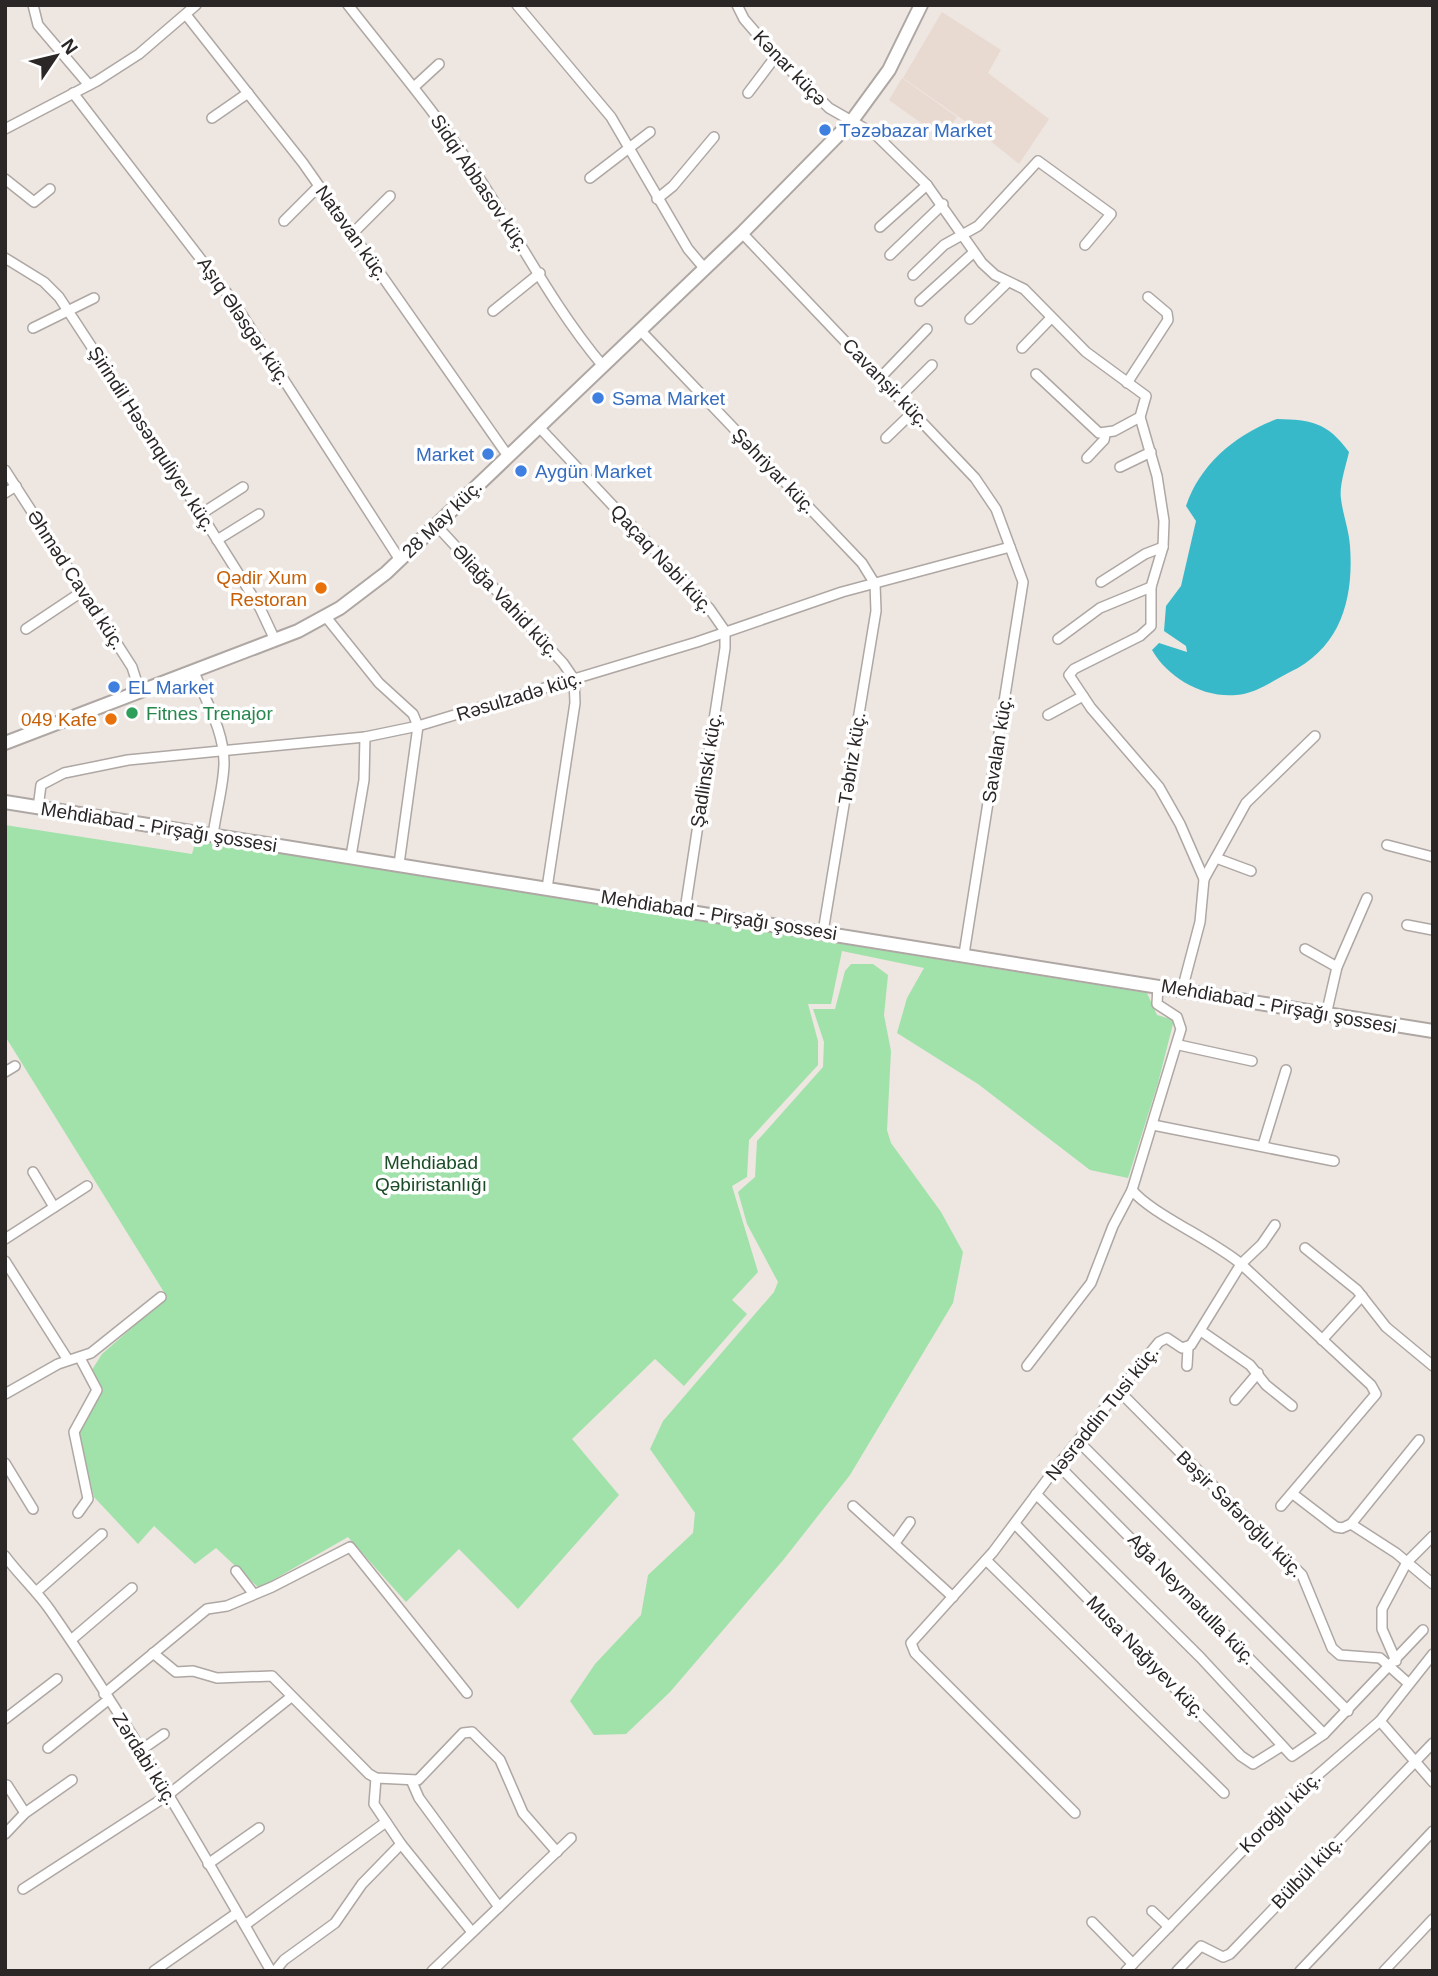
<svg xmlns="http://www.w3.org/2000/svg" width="1438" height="1976" font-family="Arial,sans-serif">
  <rect width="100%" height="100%" fill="#eee6e1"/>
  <g fill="#e9dad1">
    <polygon points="942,12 1001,50 988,73 1049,119 1019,164 972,126 903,78"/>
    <polygon points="902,78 957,117 942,138 889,100"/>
  </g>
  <g fill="#a0e2aa">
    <polygon points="5,825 192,854 196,840 1147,993 1157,1015 1174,1020 1158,1083 1128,1178 1090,1170 978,1084 897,1033 907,998 924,968 842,951 831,1004 808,1004 818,1041 818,1065 749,1140 747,1177 732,1186 758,1272 732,1300 747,1314 684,1386 655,1359 572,1439 619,1495 518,1609 459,1549 406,1602 348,1537 259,1588 216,1548 195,1564 154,1526 138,1544 94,1497 78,1435 103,1389 90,1373 102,1354 167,1297 5,1036"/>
    <polygon points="851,964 873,964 888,975 884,1015 891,1051 887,1130 891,1143 941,1212 963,1252 953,1303 850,1475 784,1559 670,1692 626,1734 594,1735 570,1701 595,1664 641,1615 648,1575 693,1533 695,1513 650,1449 663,1421 774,1292 778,1282 747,1224 738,1192 755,1177 757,1141 823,1067 824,1042 813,1009 835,1009 845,971"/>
  </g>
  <path fill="#37b9c9" d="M 1277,419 C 1312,420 1327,422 1349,452 C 1346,466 1339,485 1341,499 C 1343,515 1349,530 1350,546 C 1354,600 1340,648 1290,672 C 1272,681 1257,693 1236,695 C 1203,698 1168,678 1152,650 L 1159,643 L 1187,652 L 1186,646 L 1164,631 L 1166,606 L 1181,586 L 1196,521 L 1186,506 C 1200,464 1236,434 1277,419 Z"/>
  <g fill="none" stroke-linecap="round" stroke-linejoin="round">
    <g stroke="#aea7a3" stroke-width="12">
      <g id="street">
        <polyline points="33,5 38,25 89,85"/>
        <path d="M 348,5 C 391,60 436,113 474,170 C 517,235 553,307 603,366"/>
        <polyline points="517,5 611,117 688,249 705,269"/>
        <polyline points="737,5 744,19 776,56 829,108 876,135 927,185 982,263 995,275 1024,289 1086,352 1146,396 1140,417 1157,476 1164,521 1163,547 1151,587 1151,626 1140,636 1074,669 1069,675 1091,708 1159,787 1180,824 1204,879 1200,922 1182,990"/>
        <polyline points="187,16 303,163 508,456"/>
        <polyline points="414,87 439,64"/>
        <polyline points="73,93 233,301 400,560"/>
        <polyline points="748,93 776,56"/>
        <polyline points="212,118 248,93"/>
        <polyline points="5,129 97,81 139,54 196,5"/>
        <polyline points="590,178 650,132"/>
        <polyline points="5,179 34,202 50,189"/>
        <polyline points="657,199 673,186 714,137"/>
        <polyline points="284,221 319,186"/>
        <polyline points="880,227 927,185"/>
        <polyline points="742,233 975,478 996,509 1023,582 964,954"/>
        <polyline points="352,234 390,196"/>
        <polyline points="890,255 943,204"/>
        <polyline points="5,258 44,282 59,297 201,514 260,608 275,640"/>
        <polyline points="913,275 944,245 978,226 1038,161 1111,214 1085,245"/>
        <polyline points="920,301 973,253"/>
        <polyline points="493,311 540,273"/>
        <polyline points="970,319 1008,282"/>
        <polyline points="33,328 94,298"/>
        <polyline points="640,330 862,563 875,584 876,611 823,932"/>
        <polyline points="1022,348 1051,318"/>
        <polyline points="1036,374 1099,433 1114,431 1140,417"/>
        <polyline points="881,377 927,329"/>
        <polyline points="1127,383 1168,320 1167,313 1148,297"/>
        <polyline points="900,397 932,365"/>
        <polyline points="539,427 709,608 725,631 725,648 685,910"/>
        <polyline points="886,438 914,411"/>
        <polyline points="1087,458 1104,440 1105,435"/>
        <polyline points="1120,467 1151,452"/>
        <polyline points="5,470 132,667 140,692"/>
        <polyline points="5,493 16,486"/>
        <polyline points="201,514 243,487"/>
        <polyline points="436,525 563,663 574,679 575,703 547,888"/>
        <polyline points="217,540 259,514"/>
        <polyline points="1101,582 1145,554 1163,547"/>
        <polyline points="326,617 379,683 413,714 418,726 399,864"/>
        <polyline points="26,629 83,591"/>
        <polyline points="1058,639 1100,608 1151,587"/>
        <path d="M 194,672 C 206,701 225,733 224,765 C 223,788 216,812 213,835"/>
        <polyline points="1048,715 1083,696"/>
        <polyline points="38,808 41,785 64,773 128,760 365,737 418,726 697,642 842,592 1010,547"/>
        <polyline points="1387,845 1433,857"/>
        <polyline points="351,856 364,780 365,737"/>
        <polyline points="1216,858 1251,871"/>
        <polyline points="1204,879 1246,803 1315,736"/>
        <polyline points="1407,925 1433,930"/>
        <polyline points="1305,949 1337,967"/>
        <polyline points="1326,1015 1337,967 1367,898"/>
        <polyline points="1179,1045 1252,1061"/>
        <polyline points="5,1072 15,1066"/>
        <polyline points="1153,1125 1334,1161"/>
        <polyline points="1263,1145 1286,1070"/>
        <polyline points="33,1172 54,1207"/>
        <polyline points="1275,1225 1262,1244 1241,1264 1371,1385 1376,1394 1281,1506"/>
        <polyline points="5,1239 87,1186"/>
        <polyline points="1305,1248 1357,1290 1386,1327 1433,1366"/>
        <polyline points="5,1261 68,1360"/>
        <polyline points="1201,1331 1250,1365 1266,1385 1292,1406"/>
        <polyline points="1322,1340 1362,1296"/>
        <polyline points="1027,1366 1091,1283 1113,1226 1132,1190"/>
        <polyline points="1187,1366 1188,1348"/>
        <polyline points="1120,1392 1302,1575 1332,1648 1340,1655 1380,1658 1408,1683"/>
        <polyline points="5,1394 58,1364 91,1353 161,1297"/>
        <polyline points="1235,1400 1258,1373"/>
        <polyline points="1078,1441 1348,1711"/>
        <polyline points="5,1463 33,1509"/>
        <polyline points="1058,1465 1324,1734"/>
        <polyline points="1036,1494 1200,1657 1292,1756 1324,1734 1423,1630"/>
        <polyline points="1293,1494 1336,1527 1342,1528 1351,1524 1396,1553 1433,1584"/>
        <polyline points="853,1506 953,1597"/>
        <polyline points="78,1513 88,1499 74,1432 97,1390 80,1358"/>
        <polyline points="1015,1524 1241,1756 1253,1764 1282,1746"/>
        <polyline points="1351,1524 1419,1440"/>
        <polyline points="895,1543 910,1522"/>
        <path d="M 5,1556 C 19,1575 37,1591 50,1610 C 130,1725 201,1849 271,1971"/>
        <polyline points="986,1560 1224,1793"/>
        <polyline points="236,1571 253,1593"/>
        <polyline points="36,1592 102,1534"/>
        <polyline points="71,1640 132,1588"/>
        <polyline points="153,1653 176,1672 193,1671 217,1678 272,1676 369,1774 376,1778 418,1780 463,1733 472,1732 500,1760 523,1813 557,1852"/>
        <polyline points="1396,1661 1382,1629 1382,1609 1407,1562 1433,1536"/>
        <polyline points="104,1694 207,1609 227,1606 272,1587 350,1547 467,1693"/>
        <polyline points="5,1719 57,1679"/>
        <polyline points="1380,1721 1433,1782"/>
        <polyline points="48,1748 108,1700"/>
        <polyline points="141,1750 164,1734"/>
        <polyline points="376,1778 374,1804 401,1844 472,1932"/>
        <polyline points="412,1782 419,1798 499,1907"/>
        <polyline points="7,1785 25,1813"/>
        <path d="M 1075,1813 L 915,1653 L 911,1643 L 993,1552 L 1058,1465 L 1159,1342 L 1167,1338 L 1182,1348 L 1191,1345 L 1241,1264 C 1213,1240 1150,1213 1132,1190 L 1181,1029 L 1177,1017 L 1157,1004 L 1158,986"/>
        <polyline points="5,1834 25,1813 72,1780"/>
        <polyline points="208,1864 259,1828"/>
        <polyline points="23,1889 168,1795 291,1697"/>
        <polyline points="1152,1911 1169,1927"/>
        <polyline points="1092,1922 1133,1964"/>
        <polyline points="245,1925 386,1822"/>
        <polyline points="154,1971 237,1913"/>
        <polyline points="275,1971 284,1960 335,1923 362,1884 401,1844"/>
        <polyline points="432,1971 571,1838"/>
        <polyline points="1126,1971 1304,1787 1380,1721 1433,1654"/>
        <polyline points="1177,1971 1201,1946 1223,1957 1230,1954 1433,1743"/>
        <polyline points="1300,1971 1433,1831"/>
        <polyline points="1384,1971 1433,1919"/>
      </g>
    </g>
    <g stroke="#aea7a3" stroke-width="16">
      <g id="secondary">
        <polyline points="5,743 298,631 340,608 386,573 742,233 851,122 889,70 921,5"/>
        <polyline points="5,802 1433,1031"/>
      </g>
    </g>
    <use href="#street" stroke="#fff" stroke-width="9"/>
    <use href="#secondary" stroke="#fff" stroke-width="12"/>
  </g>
  <g fill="#3f7fe0" stroke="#fff" stroke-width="2.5">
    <circle cx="825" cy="130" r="7"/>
    <circle cx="598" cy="398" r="7"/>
    <circle cx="488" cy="454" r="7"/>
    <circle cx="521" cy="471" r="7"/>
    <circle cx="114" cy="687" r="7"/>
  </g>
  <g fill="#e8710a" stroke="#fff" stroke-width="2.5">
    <circle cx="321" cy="588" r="7"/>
    <circle cx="111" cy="719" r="7"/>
  </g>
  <circle fill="#2e9e5b" stroke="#fff" stroke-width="2.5" cx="132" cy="713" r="7"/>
  <g text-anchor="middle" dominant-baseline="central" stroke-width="7" stroke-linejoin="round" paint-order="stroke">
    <g font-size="19" fill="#2a2726" stroke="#fff">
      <text transform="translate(790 68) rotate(46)">Kənar küçə</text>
      <text transform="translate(480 183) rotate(56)">Sidqi Abbasov küç.</text>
      <text transform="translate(352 233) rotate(55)">Natəvan küç.</text>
      <text transform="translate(244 321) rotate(56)">Aşıq Ələsgər küç.</text>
      <text transform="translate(886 383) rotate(46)">Cavanşir küç.</text>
      <text transform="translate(152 439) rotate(57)">Şirindil Həsənquliyev küç.</text>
      <text transform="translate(774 471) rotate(46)">Şəhriyar küç.</text>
      <text transform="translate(442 519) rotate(-44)">28 May küç.</text>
      <text transform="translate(662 559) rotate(47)">Qaçaq Nəbi küç.</text>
      <text transform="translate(76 580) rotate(57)">Əhməd Cavad küç.</text>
      <text transform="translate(506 601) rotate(47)">Əliağa Vahid küç.</text>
      <text transform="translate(519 696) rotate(-17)">Rəsulzadə küç.</text>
      <text transform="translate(997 749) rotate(-81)">Savalan küç.</text>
      <text transform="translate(852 758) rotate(-81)">Təbriz küç.</text>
      <text transform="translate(706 770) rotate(-81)">Şadlinski küç.</text>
      <text transform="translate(159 827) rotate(9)">Mehdiabad - Pirşağı şossesi</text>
      <text transform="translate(719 915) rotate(9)">Mehdiabad - Pirşağı şossesi</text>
      <text transform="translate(1279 1006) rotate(10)">Mehdiabad - Pirşağı şossesi</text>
      <text transform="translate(1102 1413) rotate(-51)">Nəsrəddin Tusi küç.</text>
      <text transform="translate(1240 1514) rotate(45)">Bəşir Səfəroğlu küç.</text>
      <text transform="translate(1192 1599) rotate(46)">Ağa Neymətulla küç.</text>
      <text transform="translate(1146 1657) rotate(46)">Musa Nağıyev küç.</text>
      <text transform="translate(145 1759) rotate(58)">Zərdabi küç.</text>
      <text transform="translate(1280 1812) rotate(-45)">Koroğlu küç.</text>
      <text transform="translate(1307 1872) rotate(-46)">Bülbül küç.</text>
    </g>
    <g font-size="19" fill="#366cbe" stroke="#fff" text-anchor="start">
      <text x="839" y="130">Təzəbazar Market</text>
      <text x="612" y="398">Səma Market</text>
      <text x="474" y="454" text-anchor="end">Market</text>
      <text x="535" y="471">Aygün Market</text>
      <text x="128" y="687">EL Market</text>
    </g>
    <g font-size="19" fill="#c56008" stroke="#fff" text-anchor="end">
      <text x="307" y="577">Qədir Xum<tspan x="307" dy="22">Restoran</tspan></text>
      <text x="97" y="719">049 Kafe</text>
    </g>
    <g font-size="19" fill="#27864d" stroke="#fff" text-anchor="start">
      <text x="146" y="713">Fitnes Trenajor</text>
    </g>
    <g font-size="19" fill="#1a4d27" stroke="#fff">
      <text x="431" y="1162">Mehdiabad<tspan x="431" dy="22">Qəbiristanlığı</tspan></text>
    </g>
  </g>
  <rect width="1438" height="1976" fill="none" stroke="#2a2726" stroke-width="14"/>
  <g transform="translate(56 56) rotate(55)" stroke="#ffffff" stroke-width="5" paint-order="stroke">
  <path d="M0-5L12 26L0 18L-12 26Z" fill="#2a2726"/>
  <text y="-10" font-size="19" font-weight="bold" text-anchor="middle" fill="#2a2726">N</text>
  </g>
</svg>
